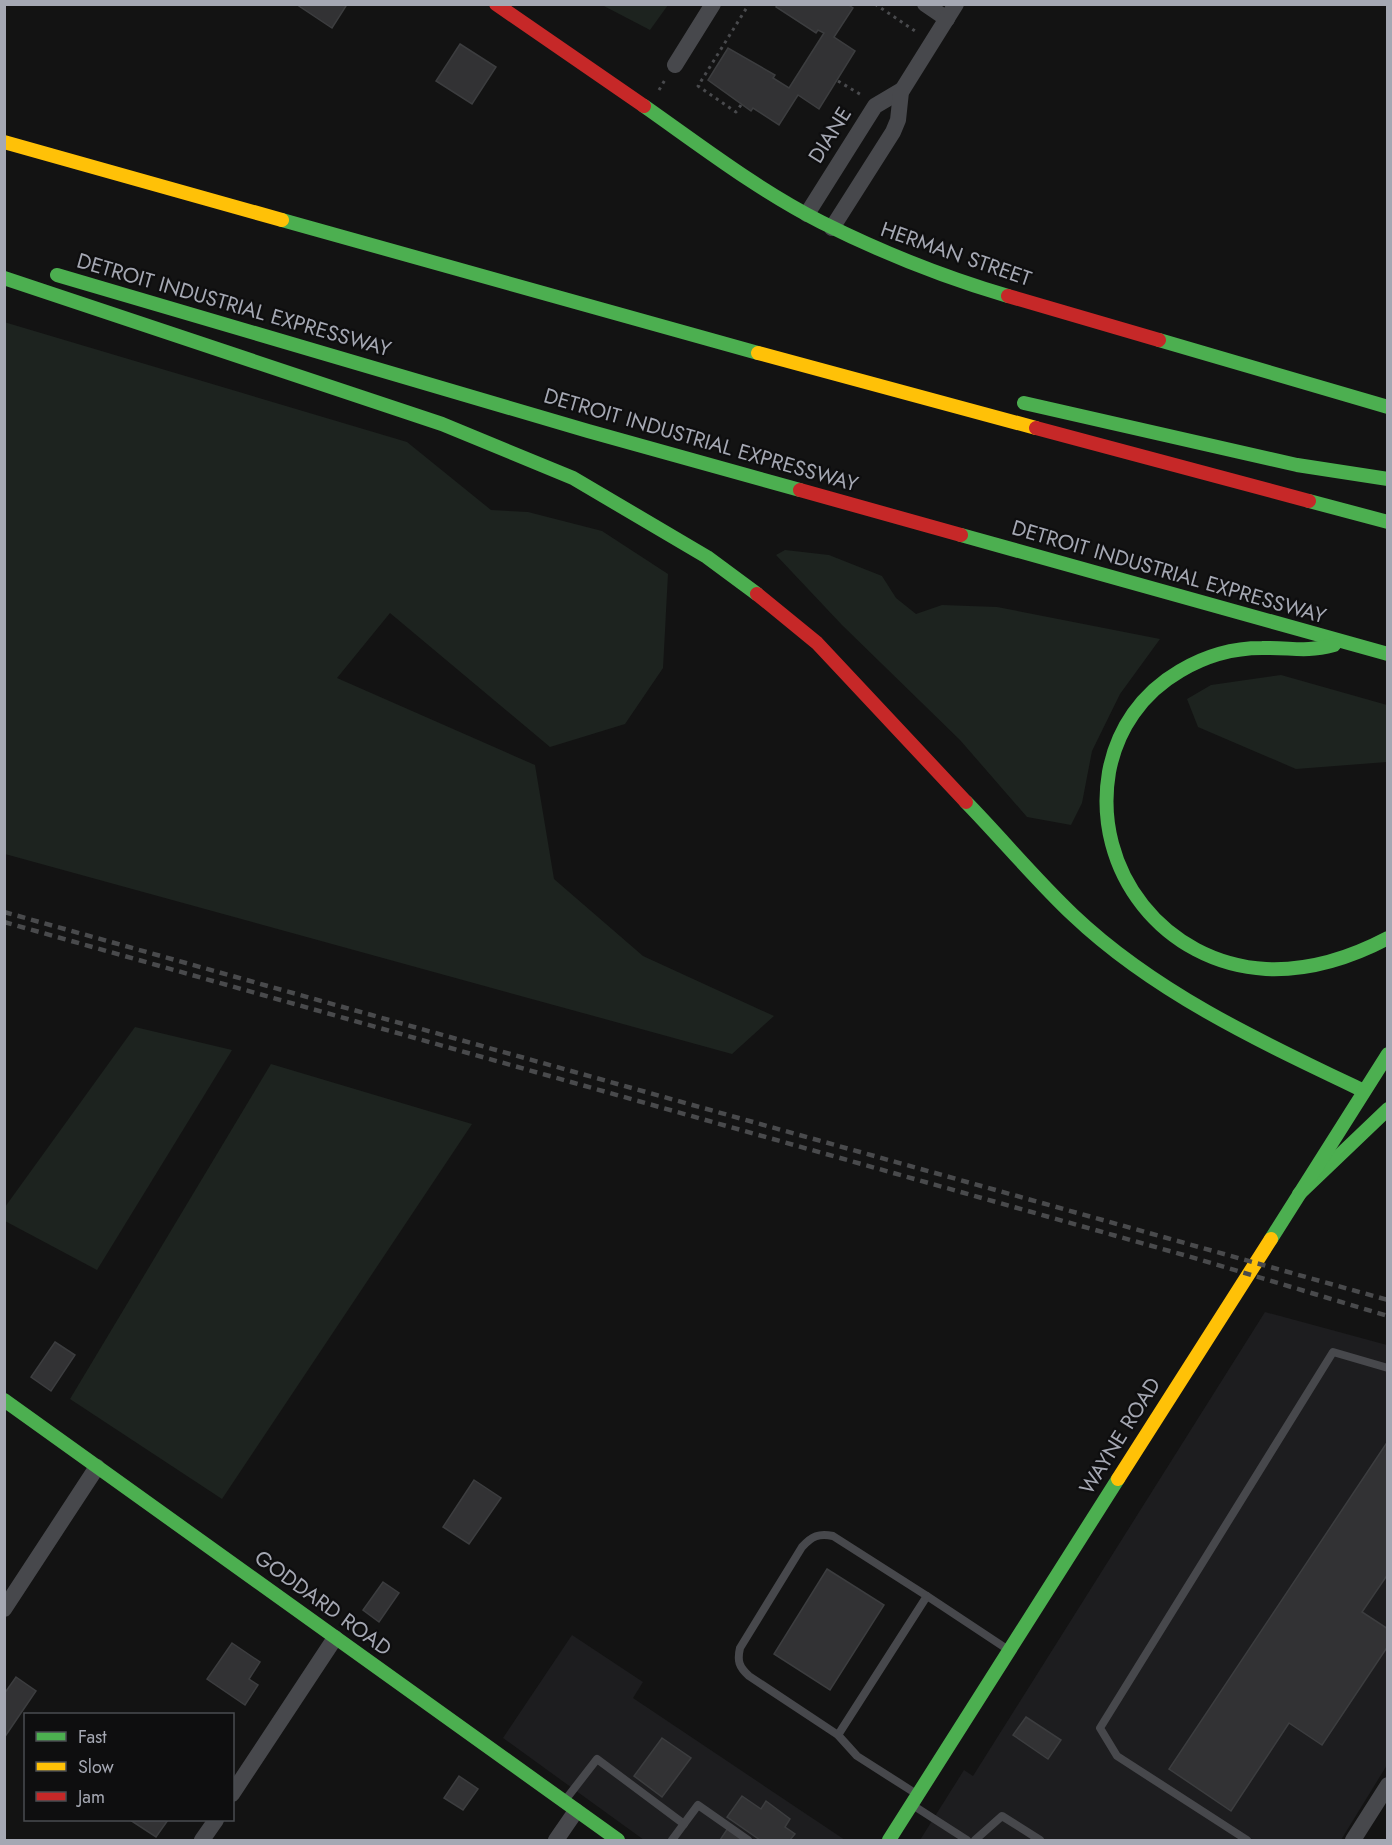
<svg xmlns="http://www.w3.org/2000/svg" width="1392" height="1845" font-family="Jost,sans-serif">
  <rect width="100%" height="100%" fill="#131313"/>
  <g fill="#1d1d1f">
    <polygon points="1265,1312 1387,1345 1387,1765 1341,1840 920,1840 964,1770 973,1776"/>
    <polygon points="572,1635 643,1682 633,1698 845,1840 644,1840 503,1738"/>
  </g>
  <g fill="#1d231f">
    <polygon points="602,5 668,5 650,30"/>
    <polygon points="4,322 407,442 491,510 528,512 602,531 668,574 663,668 625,724 550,747 390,613 337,678 535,765 554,879 643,956 774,1016 732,1054 5,854"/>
    <polygon points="785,550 829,555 882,576 896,598 916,614 942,605 997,607 1160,639 1120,694 1092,751 1082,803 1071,825 1027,817 960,740 842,625 776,555"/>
    <polygon points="1281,675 1387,705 1387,762 1296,769 1198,727 1187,699 1211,685"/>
    <polygon points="135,1027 232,1050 97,1270 5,1221 5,1207"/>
    <polygon points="271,1064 472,1124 222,1499 70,1399"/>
  </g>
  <g fill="#323234" stroke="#3c3d3f" stroke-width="1.5">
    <polygon points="296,4 343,4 346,6 332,28"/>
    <polygon points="777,4 847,4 853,8 834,37 855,51 819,109 798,95 779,125 753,108 751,111 708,80 728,48 775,75 773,78 789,88 824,33 818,30 816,33 776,7"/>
    <polygon points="460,44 496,67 472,104 436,81"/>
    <polygon points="55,1342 75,1355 51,1391 31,1377"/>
    <polygon points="1388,1441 1388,1574 1362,1612 1388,1629 1388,1646 1322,1745 1289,1723 1231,1811 1169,1769"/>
    <polygon points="474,1480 501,1498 469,1544 443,1527"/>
    <polygon points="827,1569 884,1605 830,1690 774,1654"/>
    <polygon points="383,1582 399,1593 379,1622 363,1610"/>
    <polygon points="232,1643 260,1662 249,1679 258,1685 245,1705 207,1679"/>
    <polygon points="16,1677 36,1691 4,1738 4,1694"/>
    <polygon points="1026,1717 1061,1740 1048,1759 1013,1735"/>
    <polygon points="662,1738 691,1758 662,1797 634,1776"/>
    <polygon points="459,1776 478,1789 463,1810 444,1798"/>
    <polygon points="742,1796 761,1809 766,1801 790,1819 785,1827 795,1834 790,1840 760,1840 727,1817"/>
    <polygon points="130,1820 168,1820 156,1837"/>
    <polygon points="728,1828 745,1840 720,1840"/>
  </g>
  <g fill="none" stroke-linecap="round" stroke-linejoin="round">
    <g stroke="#494a4d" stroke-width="3" stroke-dasharray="3 4.5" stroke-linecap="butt">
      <polyline points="875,4 918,33"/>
      <polyline points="838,81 863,96"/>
      <polyline points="659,90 666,78"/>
      <polyline points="741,105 736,112 698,86 749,4"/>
    </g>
    <g stroke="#47484c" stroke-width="8">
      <polyline points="838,1735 927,1596 1007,1649"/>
      <path d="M 915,1793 L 857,1756 L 838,1735 L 749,1676 C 739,1667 737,1661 740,1648 L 802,1547 C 812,1536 819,1533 833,1536 L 927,1596"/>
      <polyline points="566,1799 597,1759 684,1824"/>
      <polyline points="914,1806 967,1840"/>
      <polyline points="672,1840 698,1805 748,1840"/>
      <polyline points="975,1840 1002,1816 1040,1840"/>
      <polyline points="1247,1840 1117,1756 1100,1728 1333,1352 1388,1368"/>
    </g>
    <g stroke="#47484c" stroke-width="16">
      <polyline points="925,4 947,19"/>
      <polyline points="675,65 713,4"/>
      <polyline points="807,214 875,106 902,90"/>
      <polyline points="832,228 893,132 898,120 901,92 956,4"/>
      <polyline points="4,1609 97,1467"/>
      <polyline points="232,1794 335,1638"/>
      <polyline points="202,1840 216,1820"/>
      <polyline points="556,1840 576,1811"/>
      <polyline points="1353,1840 1388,1785"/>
    </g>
    <g stroke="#4caf50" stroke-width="14">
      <path d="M 644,106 C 701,146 758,190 821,222 C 881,252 943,277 1008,296"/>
      <polyline points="282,220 758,353"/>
      <polyline points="57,275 588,431 800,490"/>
      <polyline points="4,278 442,424 573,478 707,557 757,594"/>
      <polyline points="1159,340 1388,407"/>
      <polyline points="1024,403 1297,465 1388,479"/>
      <polyline points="1309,501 1388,522"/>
      <polyline points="961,535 1388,654"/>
      <path d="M 1334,645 C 1303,653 1292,647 1262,648 C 1233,648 1205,656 1180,671 C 1142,693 1117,729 1109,772 C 1092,871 1164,963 1266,969 C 1310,971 1350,958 1388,938"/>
      <path d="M 966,802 C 1002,839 1035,879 1073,915 C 1155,993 1263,1043 1364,1091"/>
      <polyline points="1299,1194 1388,1109"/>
      <polyline points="1271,1239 1388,1054"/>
      <polyline points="4,1400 618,1840"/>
      <polyline points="889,1840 1118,1479"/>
    </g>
    <g stroke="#ffc107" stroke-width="14">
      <polyline points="4,142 282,220"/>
      <polyline points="758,353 1036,428"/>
      <polyline points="1118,1479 1271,1239"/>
    </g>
    <g stroke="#c62828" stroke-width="14">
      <polyline points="496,4 644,106"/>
      <polyline points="1008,296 1159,340"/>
      <polyline points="1036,428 1309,501"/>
      <polyline points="800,490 961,535"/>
      <polyline points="757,594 817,643 966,802"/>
    </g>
    <g stroke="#494a4c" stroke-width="4.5" stroke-dasharray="8 6" stroke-linecap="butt">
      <polyline points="4,912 1388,1300"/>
      <polyline points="4,922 1198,1259 1388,1316"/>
    </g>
  </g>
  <g text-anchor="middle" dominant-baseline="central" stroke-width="4.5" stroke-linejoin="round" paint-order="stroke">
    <g font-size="21" fill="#a5a8b3" stroke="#0e0e0f">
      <text transform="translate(830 135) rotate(-58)">DIANE</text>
      <text transform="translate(956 254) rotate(19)">HERMAN STREET</text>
      <text transform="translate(234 305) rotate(16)">DETROIT INDUSTRIAL EXPRESSWAY</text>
      <text transform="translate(701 440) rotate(16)">DETROIT INDUSTRIAL EXPRESSWAY</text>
      <text transform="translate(1169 572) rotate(16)">DETROIT INDUSTRIAL EXPRESSWAY</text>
      <text transform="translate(1120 1436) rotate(-58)">WAYNE ROAD</text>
      <text transform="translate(323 1603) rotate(36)">GODDARD ROAD</text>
    </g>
  </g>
  <rect width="1392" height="1845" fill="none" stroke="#a5a8b3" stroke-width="12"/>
  <rect x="24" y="1713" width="210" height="108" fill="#0e0e0f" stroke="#4a4c51" stroke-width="1.5"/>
  <rect x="36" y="1732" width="30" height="9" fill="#4caf50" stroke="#4a4c51" stroke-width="1.5"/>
  <text x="78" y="1743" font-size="18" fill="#a5a8b3">Fast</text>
  <rect x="36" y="1762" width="30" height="9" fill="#ffc107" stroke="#4a4c51" stroke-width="1.5"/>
  <text x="78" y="1773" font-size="18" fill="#a5a8b3">Slow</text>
  <rect x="36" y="1792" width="30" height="9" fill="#c62828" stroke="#4a4c51" stroke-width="1.5"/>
  <text x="78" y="1803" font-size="18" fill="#a5a8b3">Jam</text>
</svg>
